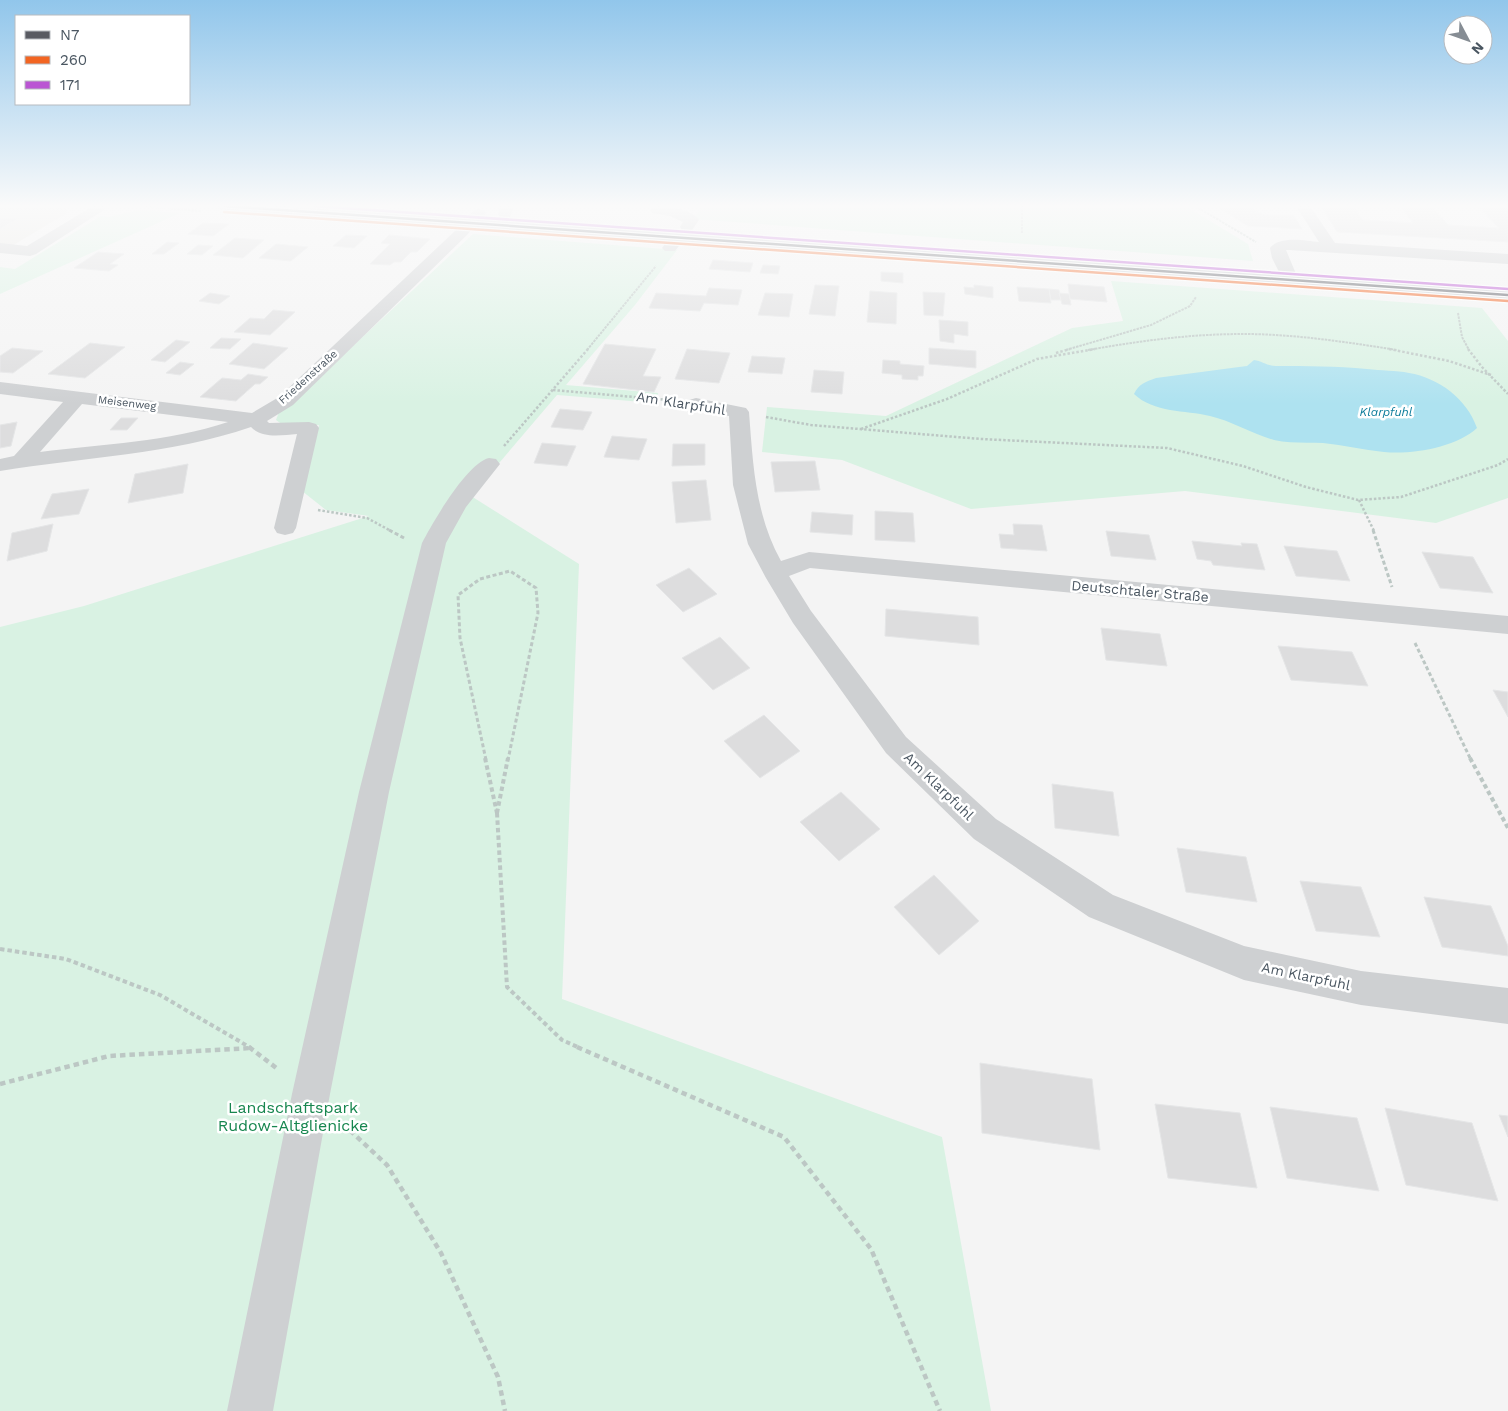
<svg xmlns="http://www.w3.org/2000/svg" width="1508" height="1411" font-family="'Work Sans',sans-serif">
  <rect width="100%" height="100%" fill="#f4f4f4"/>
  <polygon fill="#e8e7e3" points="0,206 65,206 67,213 0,253"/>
  <g fill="#d9f2e3">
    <polygon points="704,206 1185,206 1248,244 1253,261 693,219"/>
    <polygon points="138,210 180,213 0,294 0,267 15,269 101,216 109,217"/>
    <polygon points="473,234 677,250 635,305 566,385 658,393 655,403 557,395 471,496 579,564 562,999 942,1137 991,1411 0,1411 0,627 84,606 369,516 326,510 302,491 319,425 283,425 276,420 279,412 310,386"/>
    <polygon points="1111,281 1482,308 1508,341 1508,498 1436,523 1185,491 971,509 842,460 762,452 767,407 886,416 1072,328 1123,321"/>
  </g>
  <path fill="#aee2f0" d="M 1254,360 C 1262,361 1267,366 1276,366 C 1307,366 1336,366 1367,369 C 1381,371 1396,370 1409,373 C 1439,378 1467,399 1477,428 C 1457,447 1412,455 1384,452 C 1363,450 1344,445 1323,443 C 1307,442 1290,444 1274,440 C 1252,434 1232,421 1210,416 C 1185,410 1154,413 1134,394 C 1139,384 1145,382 1156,378 L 1239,367 L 1247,366 Z"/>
  <g fill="#ddddde" stroke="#e5e6e7">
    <polygon points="1216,206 1247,206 1261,214 1294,216 1302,229 1248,226"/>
    <polygon points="1321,206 1353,206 1363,220 1413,223 1400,206 1432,206 1448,225 1499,228 1478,206 1508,207 1508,242 1337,232"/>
    <polygon points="0,218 17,219 0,229"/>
    <polygon points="203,223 229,224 213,236 188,234"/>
    <polygon points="346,235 367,236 354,248 333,246"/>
    <polygon points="389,235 430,239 417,252 411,252 401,262 394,262 390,265 370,264 390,244 381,243"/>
    <polygon points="235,238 264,240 243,258 213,255"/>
    <polygon points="167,242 179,243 164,254 152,254"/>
    <polygon points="276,244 308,247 291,261 259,258"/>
    <polygon points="198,245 213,246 202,255 187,254"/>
    <polygon points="98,252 124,254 110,264 118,265 109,271 74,268"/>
    <polygon points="713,260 753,263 750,272 709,269"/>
    <polygon points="763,265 780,266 778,274 760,273"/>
    <polygon points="881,272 903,273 903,283 881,281"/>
    <polygon points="1068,284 1104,287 1107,302 1070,299"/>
    <polygon points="815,285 839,286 835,316 809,314"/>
    <polygon points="974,285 993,287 993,298 965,294 964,287 974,288"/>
    <polygon points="1017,287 1049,289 1051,303 1019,301"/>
    <polygon points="709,288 742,290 738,305 704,303 700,311 649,308 656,293 706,296"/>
    <polygon points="1049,289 1059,290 1061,300 1051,300"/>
    <polygon points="870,291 897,293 896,324 867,322"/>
    <polygon points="923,292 945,293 943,316 924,315"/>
    <polygon points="210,293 230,296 219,304 199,301"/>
    <polygon points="765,293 793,294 789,317 758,315"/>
    <polygon points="1059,293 1069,294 1071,305 1062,304"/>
    <polygon points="273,310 295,312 270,335 234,332 250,318 264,319"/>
    <polygon points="939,320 968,322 968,336 954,334 954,343 940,341"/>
    <polygon points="221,338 241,339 230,349 210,348"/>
    <polygon points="176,340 190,342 165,362 151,360"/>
    <polygon points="90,343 125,347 85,378 48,374"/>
    <polygon points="253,343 288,348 264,369 229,364"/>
    <polygon points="605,344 656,349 643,376 661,377 654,392 583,384"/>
    <polygon points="12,348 43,351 13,373 0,372 0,356"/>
    <polygon points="929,348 976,351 976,368 929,364"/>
    <polygon points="687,349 730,353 719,383 675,379"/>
    <polygon points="752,356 785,358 782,374 748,372"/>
    <polygon points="883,360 900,361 900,364 924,366 923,376 918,376 918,380 902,379 902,375 882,373"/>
    <polygon points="180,362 194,364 180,375 166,373"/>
    <polygon points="814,370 844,372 842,394 811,392"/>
    <polygon points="248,374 268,377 260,384 255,384 236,401 200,397 222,378 241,380"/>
    <polygon points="560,409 592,412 583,430 551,427"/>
    <polygon points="121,418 138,418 127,430 110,430"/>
    <polygon points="17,422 11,446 0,448 0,425"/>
    <polygon points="612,436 647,439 639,460 604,457"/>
    <polygon points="542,443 576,446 567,466 534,463"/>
    <polygon points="673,444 705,444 705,465 672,466"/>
    <polygon points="815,461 820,490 775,492 771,462"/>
    <polygon points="188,464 183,493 128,503 135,474"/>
    <polygon points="706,480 711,520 676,523 672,482"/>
    <polygon points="89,489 79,514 41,519 52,494"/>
    <polygon points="875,511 913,513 915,542 875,540"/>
    <polygon points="812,512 853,515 852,535 810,532"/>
    <polygon points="53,524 47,551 7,561 12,533"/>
    <polygon points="1013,524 1042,525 1047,551 1001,548 999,534 1014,535"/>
    <polygon points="1106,531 1149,535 1156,560 1111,556"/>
    <polygon points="1192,541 1242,546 1241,543 1257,544 1265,570 1213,565 1211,561 1197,559"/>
    <polygon points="1284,546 1337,551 1350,581 1296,576"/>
    <polygon points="1422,552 1473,557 1493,593 1440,588"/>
    <polygon points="689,568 717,594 683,612 656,585"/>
    <polygon points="886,609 978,617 979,645 885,636"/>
    <polygon points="1101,628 1160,634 1167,666 1106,660"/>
    <polygon points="720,637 750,668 713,690 682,658"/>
    <polygon points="1278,646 1352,652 1368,686 1291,680"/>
    <polygon points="1493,690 1508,692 1508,717"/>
    <polygon points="764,715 800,751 760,778 724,741"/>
    <polygon points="1052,784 1113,792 1119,836 1055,828"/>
    <polygon points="841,792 880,829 839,861 800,822"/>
    <polygon points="1177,848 1246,857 1257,902 1186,892"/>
    <polygon points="934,875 979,921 939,955 894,907"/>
    <polygon points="1300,881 1361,887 1380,937 1316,931"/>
    <polygon points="1424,897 1491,906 1508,946 1508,956 1442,947"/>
    <polygon points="980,1063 1092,1079 1100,1150 982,1133"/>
    <polygon points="1155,1104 1240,1113 1257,1188 1168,1178"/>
    <polygon points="1270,1107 1357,1118 1379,1191 1287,1178"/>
    <polygon points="1385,1108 1472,1123 1498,1201 1406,1185"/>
    <polygon points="1499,1115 1508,1116 1508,1137"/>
  </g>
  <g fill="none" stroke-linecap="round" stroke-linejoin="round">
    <g stroke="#bcc7c4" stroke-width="2" stroke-dasharray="2.5 1" stroke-linecap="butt">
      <polyline points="139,206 201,211"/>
      <polyline points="1022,206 1022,233"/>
      <polyline points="1195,206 1256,242"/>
      <polyline points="1458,313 1462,337 1469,350"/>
      <polyline points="587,350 656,266"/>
      <polyline points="1066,350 1151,325 1190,306 1196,297"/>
      <path d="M 1088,350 C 1139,341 1190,334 1243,334 C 1294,334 1346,342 1397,350"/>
    </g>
    <g stroke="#bcc7c4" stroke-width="2.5" stroke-dasharray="2.5 2" stroke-linecap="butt">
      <polyline points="1389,349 1449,361 1491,375"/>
      <polyline points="1468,349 1482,367 1508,394"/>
      <polyline points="1056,353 1070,349"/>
      <polyline points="553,390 669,400"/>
      <polyline points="766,417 811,425 981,439 1167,448 1243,466 1306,487 1358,500 1401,497 1498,465 1508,459"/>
      <polyline points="861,429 947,399 1037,359 1095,349"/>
      <polyline points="504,446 588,349"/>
      <polyline points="1359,500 1374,531"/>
      <polyline points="318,510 367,518 391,531"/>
    </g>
    <g stroke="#bcc7c4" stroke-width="3" stroke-dasharray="4 2.5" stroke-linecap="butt">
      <polyline points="389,530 406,539"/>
      <polyline points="1373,530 1392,587"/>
      <polyline points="1415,643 1471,760"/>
      <polyline points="486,760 460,638 458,595 480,579 510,571 536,588 538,613 508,760"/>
    </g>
    <g stroke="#bcc7c4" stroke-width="4" stroke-dasharray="4.5 3" stroke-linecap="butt">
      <polyline points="485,758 497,813"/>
      <polyline points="1470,758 1508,828"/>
      <polyline points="497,813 507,987 562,1040 580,1048"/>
      <polyline points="497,813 508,758"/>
      <polyline points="0,949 66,959 160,995 251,1048"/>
    </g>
    <g stroke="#bcc7c4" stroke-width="4.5" stroke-dasharray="5.5 4" stroke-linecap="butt">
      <polyline points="249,1047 279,1070"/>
      <polyline points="577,1047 784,1137 871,1249 940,1411"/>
      <polyline points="0,1084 109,1056 251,1048"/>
      <polyline points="343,1124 387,1165 441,1253 498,1377 505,1411"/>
    </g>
    <g fill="#ced0d2" fill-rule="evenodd">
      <polygon points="93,206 110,206 36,254 30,256 0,253 0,243 27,246"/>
      <polygon points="500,206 514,206 510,217 500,217 498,214"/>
      <path d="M 656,206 C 669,206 691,209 699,220 L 692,230 L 682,230 L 680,227 L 683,222 L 670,216 L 652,213 L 650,210 Z"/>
      <path d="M 1296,206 L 1310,206 L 1335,243 L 1508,254 L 1508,264 L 1289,250 L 1286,250 L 1299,281 L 1297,284 L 1285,284 L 1272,258 L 1270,248 C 1280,235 1306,241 1319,242 Z"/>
      <path d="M 479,209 L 484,210 L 486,213 L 467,235 L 293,405 L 267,421 L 269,423 L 309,422 L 316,424 L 319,428 L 296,528 L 293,533 L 285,535 L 277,533 L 274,528 L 297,434 C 282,435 262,439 251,427 C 170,455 84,457 0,471 L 0,459 L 14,456 L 63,402 L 0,394 L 0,382 L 252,413 L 279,397 L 457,229 L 474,210 ZM 82,404 L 228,422 C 168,442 103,444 40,452 Z"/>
      <polygon points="677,233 682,235 685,238 675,251 665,251 662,248 672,235"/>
      <path d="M 696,398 L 746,408 L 749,412 C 753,464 755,514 781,561 L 809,552 L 1508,616 L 1508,634 L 810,568 L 789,576 L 811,611 L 906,737 L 996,819 L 1113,895 L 1244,946 L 1361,971 L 1508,988 L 1508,1024 L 1361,1005 L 1244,980 L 1089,917 L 974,839 L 886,753 L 793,623 L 766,578 L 748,544 L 733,485 L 729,416 L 689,408 L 686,404 L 689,400 Z"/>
      <path d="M 489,458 L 496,459 L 500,464 L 466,507 L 446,543 L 389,792 L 330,1094 L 273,1411 L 227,1411 L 292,1094 L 359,792 L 422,543 C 433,522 467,463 489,458 Z"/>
    </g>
    <polygon fill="#caced1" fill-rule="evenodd" points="217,206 287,206 1508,290 1508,300 224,210 219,209"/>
    <g stroke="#fff" stroke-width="5">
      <polyline id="bus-1" points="224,206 1508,295"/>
    </g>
    <g stroke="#fff" stroke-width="5">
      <polyline id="bus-2" points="224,212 1508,301"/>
    </g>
    <g stroke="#fff" stroke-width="5">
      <polyline id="bus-3" points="314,206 1508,289"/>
    </g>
    <use href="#bus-1" stroke="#595b62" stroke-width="2.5"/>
    <use href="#bus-2" stroke="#f26522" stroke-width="2.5"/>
    <use href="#bus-3" stroke="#ba55d3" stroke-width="2.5"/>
  </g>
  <linearGradient id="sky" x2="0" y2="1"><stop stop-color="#91c6eb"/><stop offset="0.51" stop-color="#fafafa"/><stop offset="1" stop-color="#fafafa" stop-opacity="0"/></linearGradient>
  <rect width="1508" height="404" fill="url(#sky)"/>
  <g text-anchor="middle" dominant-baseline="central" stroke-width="5" stroke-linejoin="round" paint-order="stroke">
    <g font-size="11" fill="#4a5661" stroke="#fff">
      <text transform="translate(308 377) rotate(-42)">Friedenstraße</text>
      <text transform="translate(127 403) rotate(7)">Meisenweg</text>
    </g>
    <g font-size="12" font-style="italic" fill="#0c7c9b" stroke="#fff">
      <text x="1386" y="412">Klarpfuhl</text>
    </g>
    <g font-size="14" fill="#4a5661" stroke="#fff">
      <text transform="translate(681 403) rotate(9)">Am Klarpfuhl</text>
      <text transform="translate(1140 591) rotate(5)">Deutschtaler Straße</text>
      <text transform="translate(939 786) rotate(44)">Am Klarpfuhl</text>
      <text transform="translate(1306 976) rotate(12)">Am Klarpfuhl</text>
    </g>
    <g font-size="16" fill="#17864f" stroke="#fff">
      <text x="293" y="1107">Landschaftspark<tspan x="293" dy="18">Rudow-Altglienicke</tspan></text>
    </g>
  </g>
  <rect x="15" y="15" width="175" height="90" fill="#ffffff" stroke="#b7bbc0"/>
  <rect x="25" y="31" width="25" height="8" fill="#595b62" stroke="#b7bbc0"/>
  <text x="60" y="40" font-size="15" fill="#4a5661">N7</text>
  <rect x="25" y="56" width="25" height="8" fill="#f26522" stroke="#b7bbc0"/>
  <text x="60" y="65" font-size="15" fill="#4a5661">260</text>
  <rect x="25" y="81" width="25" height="8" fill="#ba55d3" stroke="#b7bbc0"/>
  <text x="60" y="90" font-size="15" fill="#4a5661">171</text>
  <g transform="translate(1468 40) rotate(131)"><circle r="24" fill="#ffffff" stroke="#b7bbc0"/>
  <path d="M0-4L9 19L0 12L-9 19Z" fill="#868d94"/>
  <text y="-8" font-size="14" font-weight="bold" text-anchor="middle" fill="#4a5661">N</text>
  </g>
</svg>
